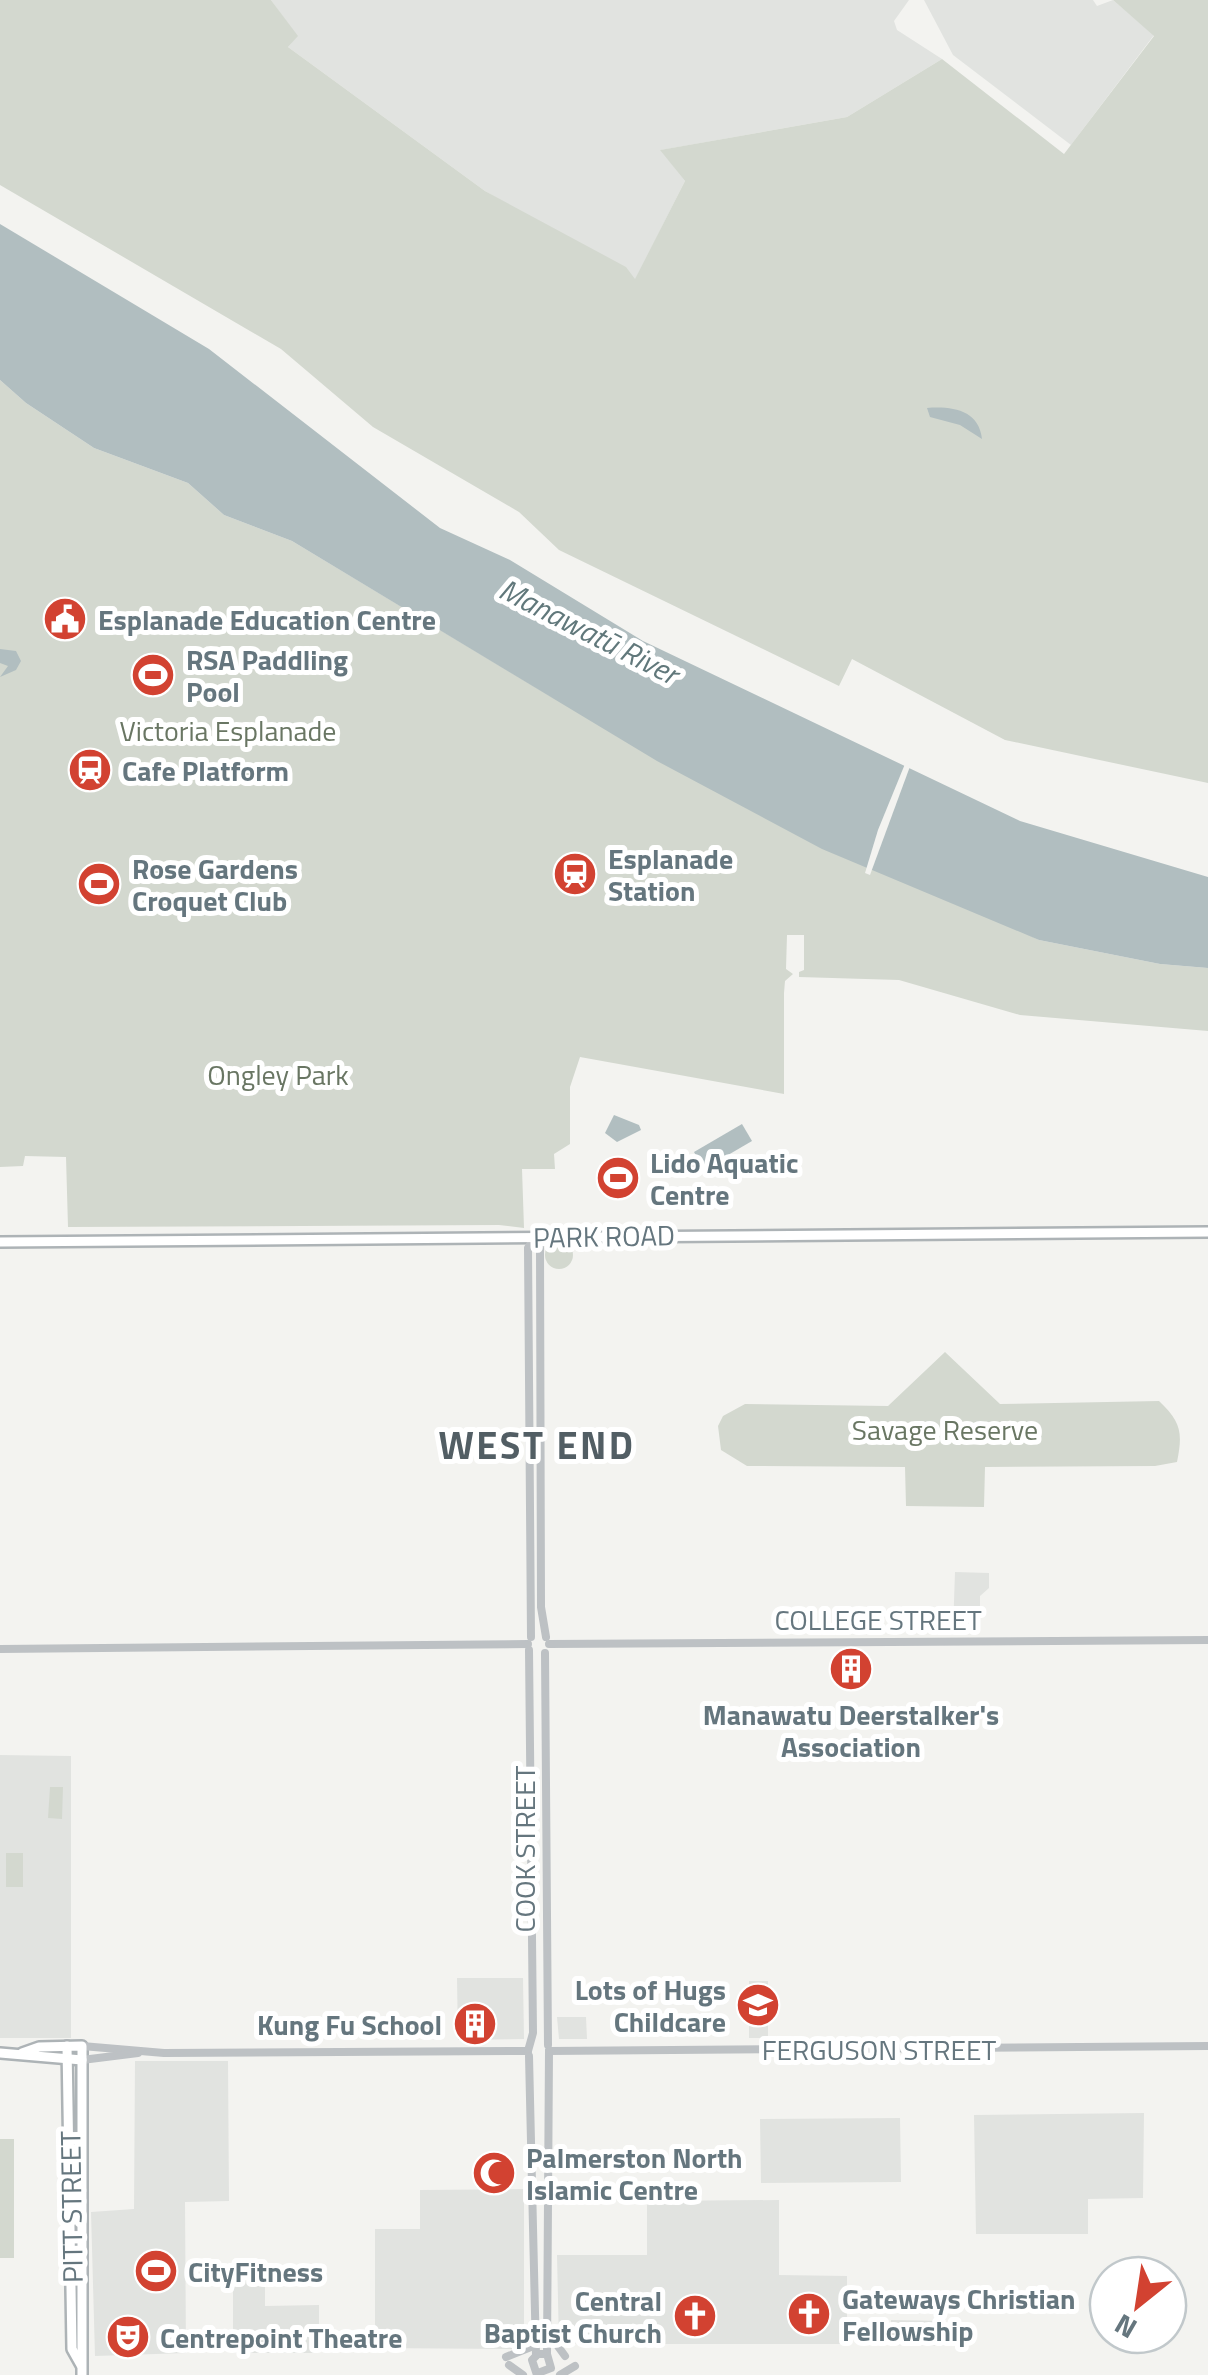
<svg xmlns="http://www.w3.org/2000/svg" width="1208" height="2375" font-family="'Titillium Web',sans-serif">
  <rect width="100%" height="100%" fill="#f3f3f0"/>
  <g fill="#e1e3e0">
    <polygon points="271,0 909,0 894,21 897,30 942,59 847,117 661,150 685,181 635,280 485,191 288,47 297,36"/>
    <polygon points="924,0 1093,0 1097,6 1113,0 1154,35 1071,145 953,55"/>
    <polygon points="955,1572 989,1573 989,1588 980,1596 980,1632 953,1631"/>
    <polygon points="0,1755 71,1756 71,2038 0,2038"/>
    <polygon points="457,1978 523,1978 524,2039 458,2040"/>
    <rect x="749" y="1981" width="19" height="57"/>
    <polygon points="557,2017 586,2017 587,2039 559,2039"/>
    <polygon points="135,2061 228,2061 229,2201 185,2202 186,2353 95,2356 91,2212 134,2209"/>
    <polygon points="1144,2113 1143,2198 1088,2199 1088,2234 976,2234 974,2115"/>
    <polygon points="900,2118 901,2182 761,2183 760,2119"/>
    <polygon points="524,2189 524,2349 375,2348 375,2229 420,2229 420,2190"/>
    <polygon points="779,2200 779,2275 847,2276 847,2344 559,2344 557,2255 647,2255 647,2201"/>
    <polygon points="233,2261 265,2261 265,2306 319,2305 319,2353 233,2353"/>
    <polygon points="891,2320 946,2321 946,2346 891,2345"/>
  </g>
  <g fill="#d3d8cf">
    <polygon points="0,0 271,0 298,36 288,47 485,191 626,267 635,279 685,181 660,150 847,117 942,59 1064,154 1154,36 1113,0 1208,0 1208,783 1005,740 852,659 839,686 559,550 519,512 373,427 281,349 0,185"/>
    <polygon points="0,380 26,403 94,448 188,483 224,515 292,541 550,696 1039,940 1160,964 1208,968 1208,1031 1020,1015 899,980 799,977 799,972 804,970 804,935 787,935 786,969 793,974 785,981 784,993 784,1094 580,1057 570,1087 570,1144 554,1154 555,1169 522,1169 524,1228 499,1225 68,1227 66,1157 25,1156 23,1166 0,1167"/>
    <circle cx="559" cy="1255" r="14"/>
    <path d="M 945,1352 L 1000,1404 L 1159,1401 C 1181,1422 1183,1432 1177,1462 L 1155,1466 L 985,1467 L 984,1507 L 906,1506 L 905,1467 L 747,1466 L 721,1450 L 718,1426 L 723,1416 L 745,1404 L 888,1406 Z"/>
    <polygon points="50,1787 63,1787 62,1819 48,1818"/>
    <rect x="6" y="1853" width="17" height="34"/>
    <rect x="0" y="2139" width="14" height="119"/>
  </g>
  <g fill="#b1bec0">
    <polygon points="0,224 209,349 440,528 510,560 643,641 1020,821 1208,877 1208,968 1160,964 1039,940 822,849 657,761 292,541 224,515 188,483 94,448 26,403 0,380"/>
    <path d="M 927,408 C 952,406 979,410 982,439 L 960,425 L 930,417 Z"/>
    <polygon points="0,649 16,651 21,661 16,670 0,677 8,666 0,663"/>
    <polygon points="614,1115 639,1125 641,1130 617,1142 605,1133"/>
    <polygon points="742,1124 752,1141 704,1169 694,1152"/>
  </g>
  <polygon fill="#f3f3f0" points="907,759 912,761 870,875 865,873 878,830"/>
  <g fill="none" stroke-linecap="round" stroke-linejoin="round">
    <g stroke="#adb3b6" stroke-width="14">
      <g id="secondary">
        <polyline points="0,1242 1208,1232"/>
        <polyline points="67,2046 72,2349 81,2365"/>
        <polyline points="0,2053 82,2060"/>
        <polyline points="22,2053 39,2047 82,2046 82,2375"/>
      </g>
    </g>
    <g stroke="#bdc1c4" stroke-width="8">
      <polyline points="535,1237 540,1248 541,1607 546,1637"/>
      <polyline points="531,1637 528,1248 535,1237"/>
      <polyline points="549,1644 1208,1640"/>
      <polyline points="0,1649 528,1644"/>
      <polyline points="545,1653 548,2045"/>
      <polyline points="82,2046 164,2053 528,2051"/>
      <polyline points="528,2051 533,2033 529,1650"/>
      <polyline points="549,2051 1208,2046"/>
      <polyline points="529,2056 536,2355"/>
      <polyline points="82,2060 138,2053"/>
      <polyline points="549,2334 565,2356"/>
      <polyline points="547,2354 549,2051"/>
      <polyline points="506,2357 536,2345"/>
      <polyline points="509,2365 523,2375"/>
      <polyline points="537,2375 532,2360 538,2354 547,2354 551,2368 538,2373"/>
      <polyline points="560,2375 575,2366"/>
    </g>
    <use href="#secondary" stroke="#fff" stroke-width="9"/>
  </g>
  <defs>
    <g id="civic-disc" transform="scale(2.25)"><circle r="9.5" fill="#d24231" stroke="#fff"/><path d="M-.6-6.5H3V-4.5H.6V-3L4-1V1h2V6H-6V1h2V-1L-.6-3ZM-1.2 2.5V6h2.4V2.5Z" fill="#fff"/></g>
    <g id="stadium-disc" transform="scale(2.25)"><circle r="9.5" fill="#d24231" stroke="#fff"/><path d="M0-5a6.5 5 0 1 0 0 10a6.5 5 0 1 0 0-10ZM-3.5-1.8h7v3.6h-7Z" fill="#fff"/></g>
    <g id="station-disc" transform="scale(2.25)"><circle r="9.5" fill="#d24231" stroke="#fff"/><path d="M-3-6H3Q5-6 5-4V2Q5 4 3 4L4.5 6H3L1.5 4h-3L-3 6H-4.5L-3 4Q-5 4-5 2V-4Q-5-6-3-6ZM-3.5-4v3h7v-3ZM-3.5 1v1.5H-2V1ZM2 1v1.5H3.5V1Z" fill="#fff"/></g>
    <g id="building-disc" transform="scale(2.25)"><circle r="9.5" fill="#d24231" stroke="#fff"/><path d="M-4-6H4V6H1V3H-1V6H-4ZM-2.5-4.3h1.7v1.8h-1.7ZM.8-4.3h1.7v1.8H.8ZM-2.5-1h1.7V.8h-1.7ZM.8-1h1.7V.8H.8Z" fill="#fff"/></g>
    <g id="school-disc" transform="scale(2.25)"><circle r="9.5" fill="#d24231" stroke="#fff"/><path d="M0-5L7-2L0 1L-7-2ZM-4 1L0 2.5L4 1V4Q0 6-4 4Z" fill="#fff"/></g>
    <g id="mosque-disc" transform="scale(2.25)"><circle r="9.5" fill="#d24231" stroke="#fff"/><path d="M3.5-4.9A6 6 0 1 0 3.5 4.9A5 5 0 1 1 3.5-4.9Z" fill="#fff"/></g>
    <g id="church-disc" transform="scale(2.25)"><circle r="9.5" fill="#d24231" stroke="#fff"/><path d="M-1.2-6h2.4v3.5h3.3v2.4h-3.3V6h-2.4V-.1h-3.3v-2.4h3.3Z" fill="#fff"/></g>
    <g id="theatre-disc" transform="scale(2.25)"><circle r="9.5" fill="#d24231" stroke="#fff"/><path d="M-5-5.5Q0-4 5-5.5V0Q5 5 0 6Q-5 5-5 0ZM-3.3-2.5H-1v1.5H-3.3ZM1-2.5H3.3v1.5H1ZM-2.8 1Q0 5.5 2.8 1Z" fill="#fff"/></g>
  </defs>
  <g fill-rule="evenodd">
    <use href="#civic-disc" x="65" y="619"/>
    <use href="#stadium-disc" x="153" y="675"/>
    <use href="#station-disc" x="90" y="770"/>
    <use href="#station-disc" x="575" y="874"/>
    <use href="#stadium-disc" x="99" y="884"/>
    <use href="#stadium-disc" x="618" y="1178"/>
    <use href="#building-disc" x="851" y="1669"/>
    <use href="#school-disc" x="758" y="2005"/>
    <use href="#building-disc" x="475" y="2024"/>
    <use href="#mosque-disc" x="494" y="2173"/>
    <use href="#stadium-disc" x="156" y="2271"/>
    <use href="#church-disc" x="809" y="2314"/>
    <use href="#church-disc" x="695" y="2316"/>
    <use href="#theatre-disc" x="128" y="2337"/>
  </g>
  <g text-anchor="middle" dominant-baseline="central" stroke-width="10" stroke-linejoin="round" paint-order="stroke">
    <g font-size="28" font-weight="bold" fill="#65767e" stroke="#fff" text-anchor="start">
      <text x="98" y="619">Esplanade Education Centre</text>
      <text x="186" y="659">RSA Paddling<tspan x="186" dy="32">Pool</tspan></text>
      <text x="122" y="770">Cafe Platform</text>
      <text x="608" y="858">Esplanade<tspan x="608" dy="32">Station</tspan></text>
      <text x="132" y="868">Rose Gardens<tspan x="132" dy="32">Croquet Club</tspan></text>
      <text x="650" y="1162">Lido Aquatic<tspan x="650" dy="32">Centre</tspan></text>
      <text x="851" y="1714" text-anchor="middle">Manawatu Deerstalker's<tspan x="851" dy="32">Association</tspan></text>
      <text x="726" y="1989" text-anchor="end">Lots of Hugs<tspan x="726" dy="32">Childcare</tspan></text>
      <text x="442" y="2024" text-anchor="end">Kung Fu School</text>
      <text x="526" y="2157">Palmerston North<tspan x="526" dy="32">Islamic Centre</tspan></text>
      <text x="188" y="2271">CityFitness</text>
      <text x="842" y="2298">Gateways Christian<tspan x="842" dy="32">Fellowship</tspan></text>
      <text x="662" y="2300" text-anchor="end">Central<tspan x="662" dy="32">Baptist Church</tspan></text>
      <text x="160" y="2337">Centrepoint Theatre</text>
    </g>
    <g font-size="28" fill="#697663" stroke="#fff">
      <text x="228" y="730">Victoria Esplanade</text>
      <text x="278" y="1074">Ongley Park</text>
      <text x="945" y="1429">Savage Reserve</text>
    </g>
    <g font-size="28" fill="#65767e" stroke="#fff">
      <text transform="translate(604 1236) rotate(-1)">PARK ROAD</text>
      <text x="878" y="1619">COLLEGE STREET</text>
      <text transform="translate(524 1849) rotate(-90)">COOK STREET</text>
      <text x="879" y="2049">FERGUSON STREET</text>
      <text transform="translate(71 2207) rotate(-91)">PITT STREET</text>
    </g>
    <g font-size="30" font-style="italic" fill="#61787b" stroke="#fff">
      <text transform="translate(589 631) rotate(27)">Manawatū River</text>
    </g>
    <g font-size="38" font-weight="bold" letter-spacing="2.5" fill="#525e64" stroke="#fff">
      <text x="537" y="1445">WEST END</text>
    </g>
  </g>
  <g transform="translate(1138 2305) rotate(210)"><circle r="48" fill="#ffffff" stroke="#c1c8cb" stroke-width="2.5"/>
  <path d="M0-8L18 38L0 25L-18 38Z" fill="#d24231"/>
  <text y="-15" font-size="28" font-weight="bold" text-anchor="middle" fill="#65767e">N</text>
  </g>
</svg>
